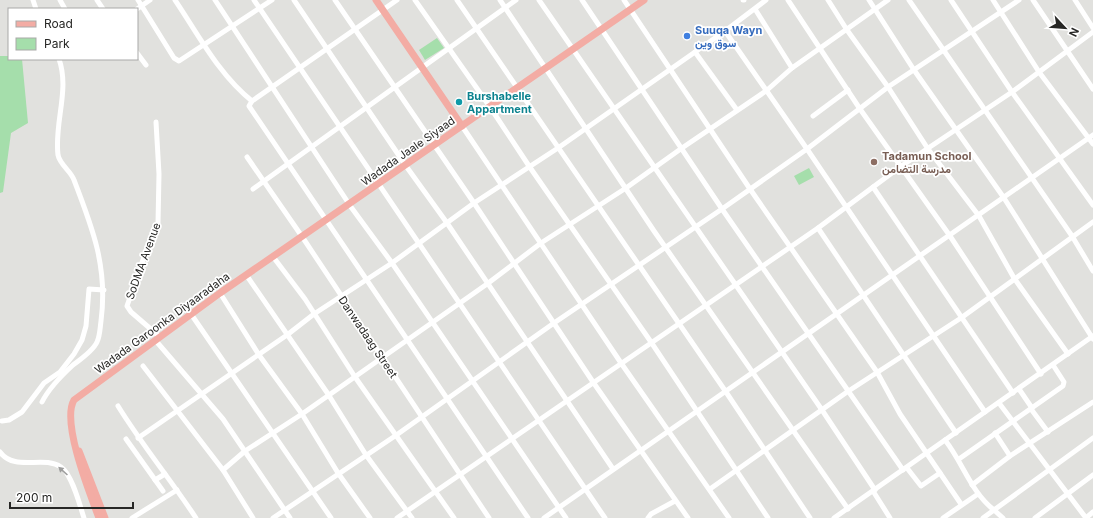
<svg xmlns="http://www.w3.org/2000/svg" width="1093" height="518" font-family="Inter,Vazirmatn,sans-serif">
  <rect width="100%" height="100%" fill="#e1e1de"/>
  <g fill="#a5deab">
    <polygon points="437,38 444,48 425,60 419,50"/>
    <polygon points="0,56 9,56 9,59 22,59 28,123 11,133 3,192 0,193"/>
    <polygon points="809,168 814,177 799,185 794,176"/>
  </g>
  <g fill="none" stroke-linecap="round" stroke-linejoin="round">
    <g stroke="#fff" stroke-width="5">
      <polyline points="33,0 36,9"/>
      <polyline points="60,0 65,9"/>
      <polyline points="97,0 103,9"/>
      <polyline points="138,0 174,58 179,61 272,0"/>
      <path d="M 175,0 C 198,34 219,75 252,101"/>
      <polyline points="215,0 351,207 392,263 566,518"/>
      <polyline points="254,0 605,518"/>
      <polyline points="294,0 406,166 447,223 613,469"/>
      <polyline points="335,0 474,203 593,382 688,518"/>
      <polyline points="397,0 252,101 249,106 528,518"/>
      <polyline points="415,0 490,107 529,166 651,342 768,518"/>
      <polyline points="457,0 726,392 810,518"/>
      <polyline points="500,0 654,231 848,509"/>
      <polyline points="539,0 822,410 875,490"/>
      <polyline points="582,0 722,209 903,470"/>
      <polyline points="624,0 750,189 877,372 900,414 961,504"/>
      <polyline points="743,0 744,0"/>
      <polyline points="788,0 860,109 950,236 1041,374"/>
      <polyline points="828,0 847,30 888,87 928,149 979,216 1014,278 1068,354"/>
      <polyline points="869,0 914,70 1004,198 1093,339"/>
      <polyline points="909,0 1072,236 1093,271"/>
      <polyline points="951,0 1012,92 1093,205"/>
      <polyline points="993,0 1039,72 1093,144"/>
      <polyline points="1033,0 1093,89"/>
      <polyline points="1075,0 1093,28"/>
      <polyline points="137,9 150,0"/>
      <polyline points="755,9 792,68"/>
      <polyline points="725,31 807,149 985,412"/>
      <polyline points="695,52 737,110"/>
      <polyline points="137,53 146,65"/>
      <polyline points="813,116 848,90"/>
      <polyline points="156,122 159,174 158,223 146,251 127,306 131,312 160,337"/>
      <polyline points="462,126 621,363 729,518"/>
      <polyline points="247,157 303,238 489,518"/>
      <polyline points="873,187 1013,393"/>
      <polyline points="253,189 516,0"/>
      <polyline points="818,228 956,433"/>
      <polyline points="274,258 305,299 355,377 454,518"/>
      <polyline points="247,276 328,394 366,455 412,518"/>
      <polyline points="220,293 259,355 302,414 338,473 370,518"/>
      <polyline points="191,314 331,518"/>
      <polyline points="156,341 223,419 290,518"/>
      <polyline points="143,366 223,470 253,518"/>
      <polyline points="1019,389 1032,408"/>
      <path d="M 42,402 C 49,388 61,376 73,365 C 81,359 93,351 97,342 C 100,336 100,328 101,321 C 108,268 93,229 74,180 C 71,171 60,165 58,155 C 54,123 70,90 59,59"/>
      <polyline points="999,403 1086,518"/>
      <path d="M 118,406 C 142,445 171,480 196,518"/>
      <polyline points="1031,409 1048,432"/>
      <polyline points="2,421 9,420 22,412 44,383 60,372 74,354 82,340 86,326 89,289 104,290"/>
      <polyline points="995,433 1010,456 1093,402"/>
      <polyline points="138,438 287,335 314,314 392,263 474,203 558,148 725,31 766,0"/>
      <polyline points="126,439 163,491"/>
      <path d="M 945,440 C 963,463 971,492 994,510 L 1093,438"/>
      <path d="M 0,452 C 15,472 43,455 61,467 C 72,474 80,506 84,518"/>
      <polyline points="959,459 1063,386 1064,382 1053,365"/>
      <polyline points="907,468 921,486 940,473"/>
      <polyline points="223,470 245,451 302,414 487,284 541,243 626,188 682,148 766,91 792,68 888,0"/>
      <polyline points="155,480 165,474"/>
      <polyline points="972,485 1010,456"/>
      <polyline points="710,489 847,392 961,318 1093,222"/>
      <polyline points="873,491 890,518"/>
      <polyline points="132,518 177,490"/>
      <polyline points="273,518 395,436 554,323 722,209 807,149 888,87 1019,0"/>
      <polyline points="397,518 818,228 900,167 1012,92 1093,32"/>
      <polyline points="544,518 1093,135"/>
      <polyline points="648,518 651,514 675,501"/>
      <polyline points="834,518 1093,336"/>
      <polyline points="943,518 978,494"/>
      <polyline points="983,518 994,510 1003,518"/>
      <polyline points="1035,518 1093,475"/>
      <polyline points="1086,518 1093,512"/>
    </g>
    <g stroke="#f3aca4" stroke-width="7">
      <polyline points="376,0 462,126"/>
      <polyline points="79,451 105,518"/>
      <path d="M 99,518 C 90,494 61,422 74,400 L 220,293 L 644,0"/>
    </g>
  </g>
  <defs><path id="oneway-solid" d="M-6-.8H1V-3.2L6.5 0L1 3.2V.8H-6Z"/></defs>
  <use fill="#9e9e9d" href="#oneway-solid" transform="translate(63 471) rotate(-138)"/>
  <circle fill="#3f7fe0" stroke="#fff" stroke-width="1.5" cx="687" cy="36" r="4"/>
  <circle fill="#0f9aa8" stroke="#fff" stroke-width="1.5" cx="459" cy="102" r="4"/>
  <circle fill="#8d6e63" stroke="#fff" stroke-width="1.5" cx="874" cy="162" r="4"/>
  <g text-anchor="middle" dominant-baseline="central" stroke-width="3.5" stroke-linejoin="round" paint-order="stroke">
    <g font-size="11" font-weight="bold" fill="#366cbe" stroke="#fff" text-anchor="start">
      <text x="695" y="30">Suuqa Wayn<tspan x="695" dy="13">سوق وين</tspan></text>
    </g>
    <g font-size="11" font-weight="bold" fill="#0d838f" stroke="#fff" text-anchor="start">
      <text x="467" y="96">Burshabelle<tspan x="467" dy="13">Appartment</tspan></text>
    </g>
    <g font-size="11" fill="#272725" stroke="#fff">
      <text transform="translate(408 151) rotate(-35)">Wadada Jaale Siyaad</text>
      <text transform="translate(143 261) rotate(-70)">SoDMA Avenue</text>
      <text transform="translate(162 323) rotate(-36)">Wadada Garoonka Diyaaradaha</text>
      <text transform="translate(368 337) rotate(56)">Danwadaag Street</text>
    </g>
    <g font-size="11" font-weight="bold" fill="#785e54" stroke="#fff" text-anchor="start">
      <text x="882" y="156">Tadamun School<tspan x="882" dy="13">مدرسة التضامن</tspan></text>
    </g>
  </g>
  <rect x="8" y="8" width="130" height="52" fill="#ffffff" stroke="#a9a9a8"/>
  <rect x="16" y="21" width="20" height="6" fill="#f3aca4" stroke="#a9a9a8"/>
  <text x="44" y="28" font-size="12" fill="#272725">Road</text>
  <rect x="16" y="38" width="20" height="12" fill="#a5deab" stroke="#a9a9a8"/>
  <text x="44" y="48" font-size="12" fill="#272725">Park</text>
  <g transform="translate(1065 28) rotate(116)" stroke="#ffffff" stroke-width="3" paint-order="stroke">
  <path d="M0-3L7 15L0 10L-7 15Z" fill="#272725"/>
  <text y="-6" font-size="11" font-weight="bold" text-anchor="middle" fill="#272725">N</text>
  </g>
  <path d="M10 502v6h123v-6" fill="none" stroke="#272725" stroke-width="2"/>
  <text x="16" y="502" font-size="12" fill="#272725" stroke="#ffffff" stroke-width="3" paint-order="stroke">200 m</text>
</svg>
